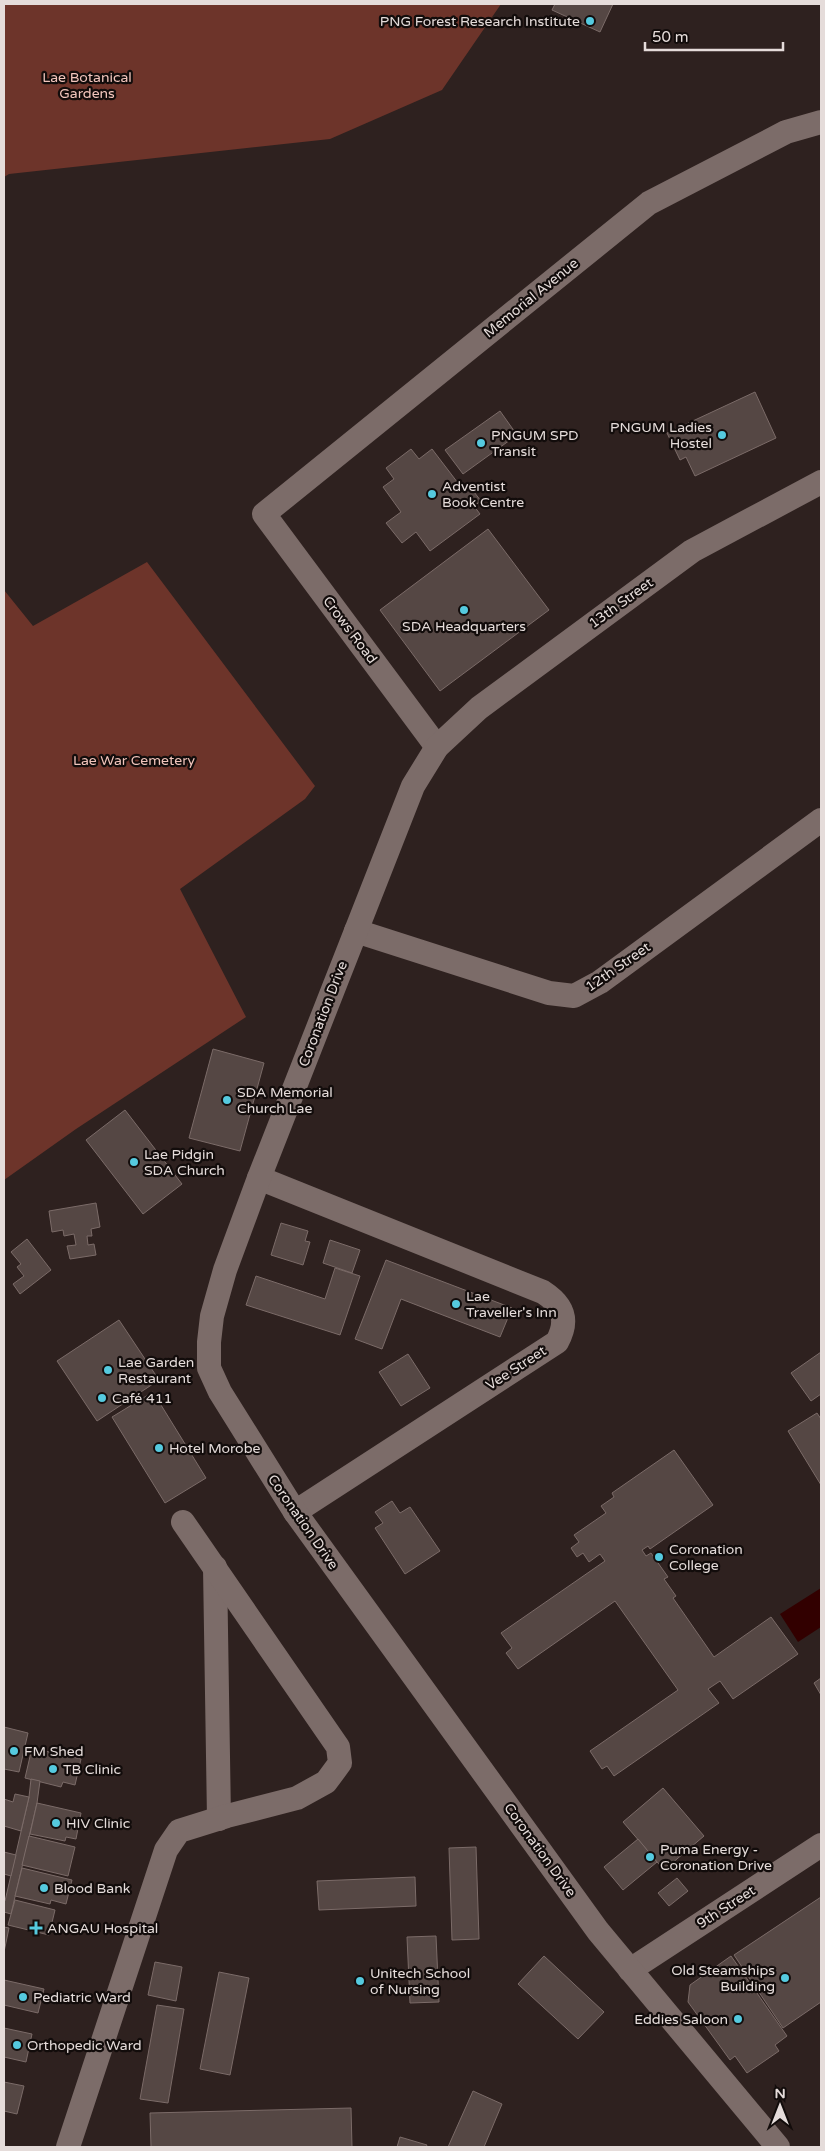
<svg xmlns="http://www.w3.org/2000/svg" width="825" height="2151" font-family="'Varela Round',sans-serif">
  <rect width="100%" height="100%" fill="#2e211f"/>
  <g fill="#6d342a">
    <polygon points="4,4 501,4 442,90 330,139 9,174 4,177"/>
    <polygon points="147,562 315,786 305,799 180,889 246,1017 76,1129 4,1180 4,590 33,626"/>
  </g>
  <polygon fill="#320000" points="821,1588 821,1627 798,1642 780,1614"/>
  <g fill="#554744" stroke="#7b6b68">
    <polygon points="555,4 613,4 600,32 552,10"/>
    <polygon points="755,392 776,438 695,476 686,457 680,460 667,433"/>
    <polygon points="500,411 517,435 463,474 445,450"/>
    <polygon points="411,449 419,459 432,449 461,487 467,483 481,501 474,506 480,514 430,551 416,532 402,543 386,523 401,512 383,487 394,479 386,468"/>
    <polygon points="488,529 549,610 440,691 380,610"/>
    <polygon points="213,1049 264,1063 240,1151 189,1138"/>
    <polygon points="125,1110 182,1184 143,1214 86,1140"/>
    <polygon points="96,1203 100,1227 91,1229 92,1236 87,1236 88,1245 94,1244 96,1255 70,1259 67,1246 76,1245 74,1234 64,1236 63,1230 52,1232 49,1211"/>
    <polygon points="281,1223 308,1231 305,1241 310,1242 303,1265 271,1255"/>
    <polygon points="27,1239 51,1270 20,1294 13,1284 24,1276 17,1267 21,1264 11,1252"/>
    <polygon points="330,1240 360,1250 352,1273 323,1263"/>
    <polygon points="386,1260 512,1308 500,1337 401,1299 382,1349 355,1339"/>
    <polygon points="335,1268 360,1276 340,1335 246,1305 256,1276 325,1299"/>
    <polygon points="119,1320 159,1380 97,1421 57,1361"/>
    <polygon points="821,1352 821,1394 811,1401 791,1373"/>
    <polygon points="408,1354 430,1388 401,1406 379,1372"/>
    <polygon points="153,1392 206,1478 165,1503 112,1417"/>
    <polygon points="817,1413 821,1419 821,1485 788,1431"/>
    <polygon points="674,1450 713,1505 650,1549 648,1546 642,1550 646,1556 651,1553 668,1577 664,1579 676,1596 673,1598 714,1657 771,1617 798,1654 733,1699 720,1681 708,1689 719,1703 614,1776 607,1766 602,1769 590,1751 678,1690 615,1601 518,1669 506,1653 512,1648 501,1633 605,1561 600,1554 589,1562 583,1553 577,1557 571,1548 579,1542 574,1535 606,1513 601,1506 614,1497 612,1493"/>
    <polygon points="392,1501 400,1513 410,1507 440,1551 405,1574 375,1528 383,1523 375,1512"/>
    <polygon points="821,1678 821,1695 814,1683"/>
    <polygon points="4,1727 28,1733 19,1772 4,1769"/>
    <polygon points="32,1748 81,1759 75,1785 63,1782 61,1787 25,1778"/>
    <polygon points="31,1779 40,1781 37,1803 11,1914 4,1912 4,1900 5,1901 29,1797"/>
    <polygon points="663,1788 704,1836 664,1870 623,1822"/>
    <polygon points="15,1794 29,1797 21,1831 4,1826 4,1799 13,1802"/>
    <polygon points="37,1803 81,1813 76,1839 66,1837 65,1841 30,1834"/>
    <polygon points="29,1836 75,1847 68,1876 22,1865"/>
    <polygon points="638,1839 657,1862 623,1890 604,1867"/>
    <polygon points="476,1847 479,1939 452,1940 449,1848"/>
    <polygon points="4,1852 16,1855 11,1876 4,1874"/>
    <polygon points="22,1868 72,1880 66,1904 51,1900 50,1904 15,1896"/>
    <polygon points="415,1877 416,1906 319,1910 317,1881"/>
    <polygon points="677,1878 688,1891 669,1906 658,1893"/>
    <polygon points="821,1897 821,2002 783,2028 734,1955"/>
    <polygon points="15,1900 55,1910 49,1935 8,1925"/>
    <polygon points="4,1927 9,1928 4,1952"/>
    <polygon points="436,1936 439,2002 410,2003 407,1937"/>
    <polygon points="544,1956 604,2012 578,2039 518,1984"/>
    <polygon points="731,1956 787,2036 775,2045 779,2051 747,2073 735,2056 730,2060 688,2002 690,1985"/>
    <polygon points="155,1962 182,1967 176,2001 148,1995"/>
    <polygon points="219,1972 249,1978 230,2075 200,2069"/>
    <polygon points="4,1980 44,1989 38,2013 4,2005"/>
    <polygon points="157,2005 184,2009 168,2103 140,2099"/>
    <polygon points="4,2028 32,2034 26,2062 4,2057"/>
    <polygon points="4,2082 24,2086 17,2114 4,2111"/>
    <polygon points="473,2091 502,2104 484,2147 448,2147"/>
    <polygon points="351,2108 352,2147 151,2147 150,2113"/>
    <polygon points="400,2137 427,2145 426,2147 397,2147"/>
  </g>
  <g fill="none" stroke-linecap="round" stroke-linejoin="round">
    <g stroke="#7c6c69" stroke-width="24">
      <polyline points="437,747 264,514 649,203 786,132 821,122"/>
      <polyline points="356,931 549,993 574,996 600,982 821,820"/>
      <path d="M 259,1178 L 543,1292 C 563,1305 569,1320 557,1342 L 295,1512"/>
      <polyline points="215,1567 219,1819"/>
      <polyline points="630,1970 821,1845"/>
      <polyline points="68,2147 166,1850 179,1831 227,1816 297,1798 326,1782 340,1763 338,1747 183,1522"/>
      <polyline points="778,2147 598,1931 295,1512 220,1392 209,1368 209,1342 212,1316 225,1270 259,1178 413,786 437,747 479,708 692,551 821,482"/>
    </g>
  </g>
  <g fill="#55cadf" stroke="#120c0b" stroke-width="2">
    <circle cx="590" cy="21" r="5"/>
    <circle cx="722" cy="435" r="5"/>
    <circle cx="481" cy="443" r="5"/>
    <circle cx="432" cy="494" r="5"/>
    <circle cx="464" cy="610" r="5"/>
    <circle cx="227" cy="1100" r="5"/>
    <circle cx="134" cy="1162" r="5"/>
    <circle cx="456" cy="1304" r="5"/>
    <circle cx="108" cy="1370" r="5"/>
    <circle cx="102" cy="1398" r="5"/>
    <circle cx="159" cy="1448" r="5"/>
    <circle cx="659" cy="1557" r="5"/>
    <circle cx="14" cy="1751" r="5"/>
    <circle cx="53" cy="1769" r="5"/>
    <circle cx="56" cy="1823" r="5"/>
    <circle cx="650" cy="1857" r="5"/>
    <circle cx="44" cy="1888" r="5"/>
    <path d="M33.5 1920.5h5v5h5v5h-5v5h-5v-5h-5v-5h5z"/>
    <circle cx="785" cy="1978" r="5"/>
    <circle cx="360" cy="1981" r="5"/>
    <circle cx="23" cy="1997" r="5"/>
    <circle cx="738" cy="2019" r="5"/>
    <circle cx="17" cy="2045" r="5"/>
  </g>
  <g text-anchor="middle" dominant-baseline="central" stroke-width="4.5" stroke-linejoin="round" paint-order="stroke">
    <g font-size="14" fill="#e5dcda" stroke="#120c0b" text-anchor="start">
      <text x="580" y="21" text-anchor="end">PNG Forest Research Institute</text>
      <text x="712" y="427" text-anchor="end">PNGUM Ladies<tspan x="712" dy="16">Hostel</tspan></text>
      <text x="491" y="435">PNGUM SPD<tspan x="491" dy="16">Transit</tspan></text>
      <text x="442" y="486">Adventist<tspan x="442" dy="16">Book Centre</tspan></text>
      <text x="464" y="626" text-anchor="middle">SDA Headquarters</text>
      <text x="237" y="1092">SDA Memorial<tspan x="237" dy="16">Church Lae</tspan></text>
      <text x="144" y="1154">Lae Pidgin<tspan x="144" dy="16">SDA Church</tspan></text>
      <text x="466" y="1296">Lae<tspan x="466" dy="16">Traveller's Inn</tspan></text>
      <text x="118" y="1362">Lae Garden<tspan x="118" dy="16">Restaurant</tspan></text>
      <text x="112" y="1398">Café 411</text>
      <text x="169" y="1448">Hotel Morobe</text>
      <text x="669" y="1549">Coronation<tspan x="669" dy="16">College</tspan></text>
      <text x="24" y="1751">FM Shed</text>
      <text x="63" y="1769">TB Clinic</text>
      <text x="66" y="1823">HIV Clinic</text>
      <text x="660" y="1849">Puma Energy -<tspan x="660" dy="16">Coronation Drive</tspan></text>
      <text x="54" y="1888">Blood Bank</text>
      <text x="47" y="1928">ANGAU Hospital</text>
      <text x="775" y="1970" text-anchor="end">Old Steamships<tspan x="775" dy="16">Building</tspan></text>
      <text x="370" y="1973">Unitech School<tspan x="370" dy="16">of Nursing</tspan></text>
      <text x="33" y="1997">Pediatric Ward</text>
      <text x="728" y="2019" text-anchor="end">Eddies Saloon</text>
      <text x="27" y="2045">Orthopedic Ward</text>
    </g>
    <g font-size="14" fill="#f2c5bc" stroke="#120c0b">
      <text x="87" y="77">Lae Botanical<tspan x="87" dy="16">Gardens</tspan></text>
      <text x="134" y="760">Lae War Cemetery</text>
    </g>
    <g font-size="14" fill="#e5dcda" stroke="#120c0b">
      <text transform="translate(531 298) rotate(-39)">Memorial Avenue</text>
      <text transform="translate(621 603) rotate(-36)">13th Street</text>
      <text transform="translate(350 630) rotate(53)">Crows Road</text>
      <text transform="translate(618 967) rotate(-35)">12th Street</text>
      <text transform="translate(323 1014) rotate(-69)">Coronation Drive</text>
      <text transform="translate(516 1368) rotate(-33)">Vee Street</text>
      <text transform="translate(303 1522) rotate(55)">Coronation Drive</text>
      <text transform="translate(540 1850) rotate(54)">Coronation Drive</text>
      <text transform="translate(726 1907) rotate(-33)">9th Street</text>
    </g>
  </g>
  <rect width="825" height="2151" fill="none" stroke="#e5dcda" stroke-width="10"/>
  <g transform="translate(780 2106)" stroke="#120c0b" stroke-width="4" paint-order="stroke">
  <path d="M0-4L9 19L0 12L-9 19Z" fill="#e5dcda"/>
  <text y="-8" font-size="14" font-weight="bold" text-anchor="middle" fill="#e5dcda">N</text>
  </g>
  <path d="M645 42v8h138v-8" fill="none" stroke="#e5dcda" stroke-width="2.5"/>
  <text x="652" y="42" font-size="15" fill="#e5dcda" stroke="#120c0b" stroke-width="4" paint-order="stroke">50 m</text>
</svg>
